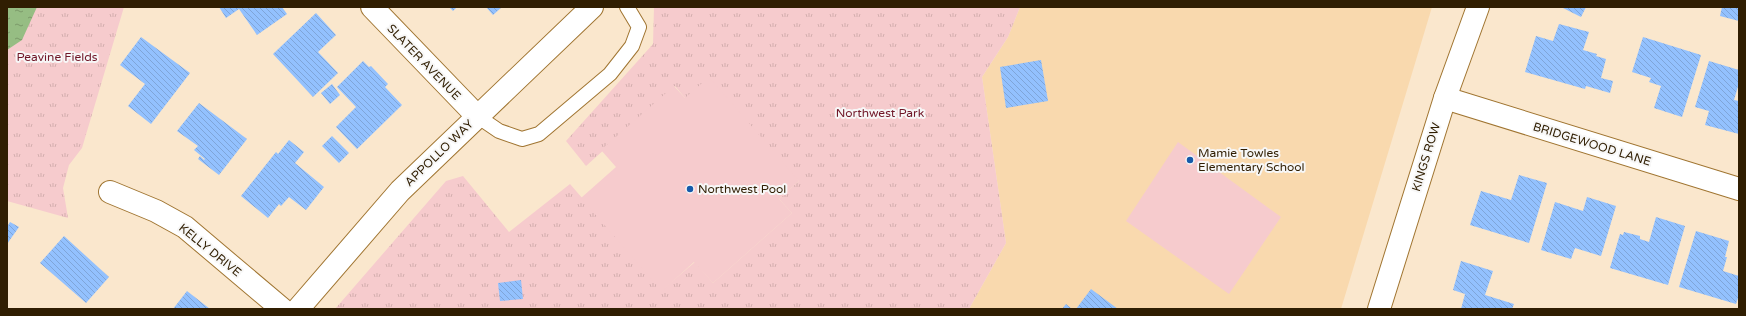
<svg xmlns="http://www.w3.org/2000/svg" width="1746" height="316" font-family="'Varela Round',sans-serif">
  <defs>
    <pattern id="park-tufts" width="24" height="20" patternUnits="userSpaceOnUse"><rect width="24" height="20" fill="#f6cbcd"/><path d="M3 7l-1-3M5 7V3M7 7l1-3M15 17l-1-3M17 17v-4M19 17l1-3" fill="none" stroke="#d3aeae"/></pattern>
    <pattern id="water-ripples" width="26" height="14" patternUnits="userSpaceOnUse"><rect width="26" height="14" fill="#96bd83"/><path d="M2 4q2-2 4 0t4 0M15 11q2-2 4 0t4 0" fill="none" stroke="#7b9969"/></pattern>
    <pattern id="building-back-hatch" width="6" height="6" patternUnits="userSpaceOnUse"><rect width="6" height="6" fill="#93c1fe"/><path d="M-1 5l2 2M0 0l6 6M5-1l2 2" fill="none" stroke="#7fa5d8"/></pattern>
  </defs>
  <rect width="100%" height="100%" fill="#fae7cd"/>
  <polygon fill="#f9d9ae" points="1020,7 1432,7 1341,309 969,309 1006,243 982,77 1008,37"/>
  <g fill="url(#park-tufts)">
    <polygon points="7,7 124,7 82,148 69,165 63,188 68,218 7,201"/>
    <polygon points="654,7 1020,7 1008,37 982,77 1006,243 969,309 335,309 446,181 463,176 509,232 570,184 662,290 695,262 713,283 792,213 779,199 799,181 685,98 675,86 586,166 566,141 653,44"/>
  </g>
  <g fill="#f6cbcd">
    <polygon points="709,77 799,181 779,199 792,213 713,283 694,262 662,291 581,198 616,167 601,150 674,86 685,98"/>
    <polygon points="1178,142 1281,217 1229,294 1126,221"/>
    <polygon points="508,292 528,309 497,309"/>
  </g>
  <polygon fill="url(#water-ripples)" points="7,7 37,7 22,40 7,50"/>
  <g fill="url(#building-back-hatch)">
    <polygon points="219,7 282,7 287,14 257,35 239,9 226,18"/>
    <polygon points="449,7 457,7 453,11"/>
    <polygon points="486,7 502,7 493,15"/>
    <polygon points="1561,7 1586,7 1581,17"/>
    <polygon points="1722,7 1739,7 1739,21 1720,16"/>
    <polygon points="316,13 336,35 318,52 338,73 313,97 273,54"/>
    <polygon points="1559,24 1589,32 1583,50 1597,54 1596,56 1606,59 1601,78 1613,81 1610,93 1586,86 1585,89 1525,72 1536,36 1553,41"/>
    <polygon points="141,37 190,73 151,124 128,106 145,84 120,65"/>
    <polygon points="1643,37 1701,55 1682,117 1654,108 1661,86 1649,82 1651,78 1632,72"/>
    <polygon points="1041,60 1048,101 1006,108 1000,67"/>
    <polygon points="363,61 369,67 371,66 388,84 385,87 402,105 357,149 336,127 356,107 337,87"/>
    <polygon points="1709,61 1739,70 1739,83 1734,100 1739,101 1739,134 1705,125 1709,111 1695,107"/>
    <polygon points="332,84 340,95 330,104 321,93"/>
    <polygon points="199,103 247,139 219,175 198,159 200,156 204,160 205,159 194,150 198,146 177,131"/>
    <polygon points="332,136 349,153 339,163 322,146"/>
    <polygon points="289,140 304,152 295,163 324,187 306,210 289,197 281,206 279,204 268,218 241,196 276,152 278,154"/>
    <polygon points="1519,175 1547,183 1529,243 1470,225 1481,191 1511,200"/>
    <polygon points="1587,197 1616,206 1601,256 1575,248 1571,259 1541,250 1555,202 1583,211"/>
    <polygon points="1656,217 1685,226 1668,285 1610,268 1620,234 1623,235 1624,232 1640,236 1640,239 1649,242"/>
    <polygon points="10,222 19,227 7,244 7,227"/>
    <polygon points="1696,231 1729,241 1725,257 1727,257 1723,271 1739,276 1739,295 1736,304 1679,287"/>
    <polygon points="64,236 109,277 86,303 40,263"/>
    <polygon points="1461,261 1493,271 1485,295 1514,304 1512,309 1461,309 1465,294 1453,290"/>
    <polygon points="521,280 523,299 500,301 498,283"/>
    <polygon points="1091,289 1118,309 1076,309"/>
    <polygon points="187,291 210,309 173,309"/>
    <polygon points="1066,304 1072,309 1062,309"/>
  </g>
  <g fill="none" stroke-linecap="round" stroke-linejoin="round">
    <g stroke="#a07531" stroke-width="16">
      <polyline id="service" points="477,116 499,131 522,139 539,134 610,74 632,46 639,27 627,7"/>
    </g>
    <g stroke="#a07531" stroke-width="24">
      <g id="minor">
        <polyline points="372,7 477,116"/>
        <polyline points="1445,98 1739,189"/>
        <polyline points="110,192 156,211 185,227 282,309"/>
        <polyline points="298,309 400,191 592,7"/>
      </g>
    </g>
    <g stroke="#a07531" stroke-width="24">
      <polyline id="secondary" points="1379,309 1445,98 1478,7"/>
    </g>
    <use href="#service" stroke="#fff" stroke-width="14"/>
    <use href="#minor" stroke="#fff" stroke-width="22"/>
    <use href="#secondary" stroke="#fff" stroke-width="22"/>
  </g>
  <g fill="#165aaa" stroke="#f7f7f7" stroke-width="1.5">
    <circle cx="1190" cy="160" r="4"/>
    <circle cx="690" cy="189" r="4"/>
  </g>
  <g text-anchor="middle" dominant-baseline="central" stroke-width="4" stroke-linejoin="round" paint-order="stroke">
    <g font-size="12" fill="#701728" stroke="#f7f7f7">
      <text x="57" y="57">Peavine Fields</text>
      <text x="880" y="113">Northwest Park</text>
    </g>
    <g font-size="12" fill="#301e02" stroke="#f7f7f7">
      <text transform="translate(424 62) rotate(46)">SLATER AVENUE</text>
      <text transform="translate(1592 144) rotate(17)">BRIDGEWOOD LANE</text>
      <text transform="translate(439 153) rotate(-44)">APPOLLO WAY</text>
      <text transform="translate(1426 157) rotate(-73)">KINGS ROW</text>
      <text transform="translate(210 250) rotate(39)">KELLY DRIVE</text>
    </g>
    <g font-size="12" fill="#301e02" stroke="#f7f7f7" text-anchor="start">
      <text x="1198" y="153">Mamie Towles<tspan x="1198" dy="14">Elementary School</tspan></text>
      <text x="698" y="189">Northwest Pool</text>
    </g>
  </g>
  <rect width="1746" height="316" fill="none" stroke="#301e02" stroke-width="16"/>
</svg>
